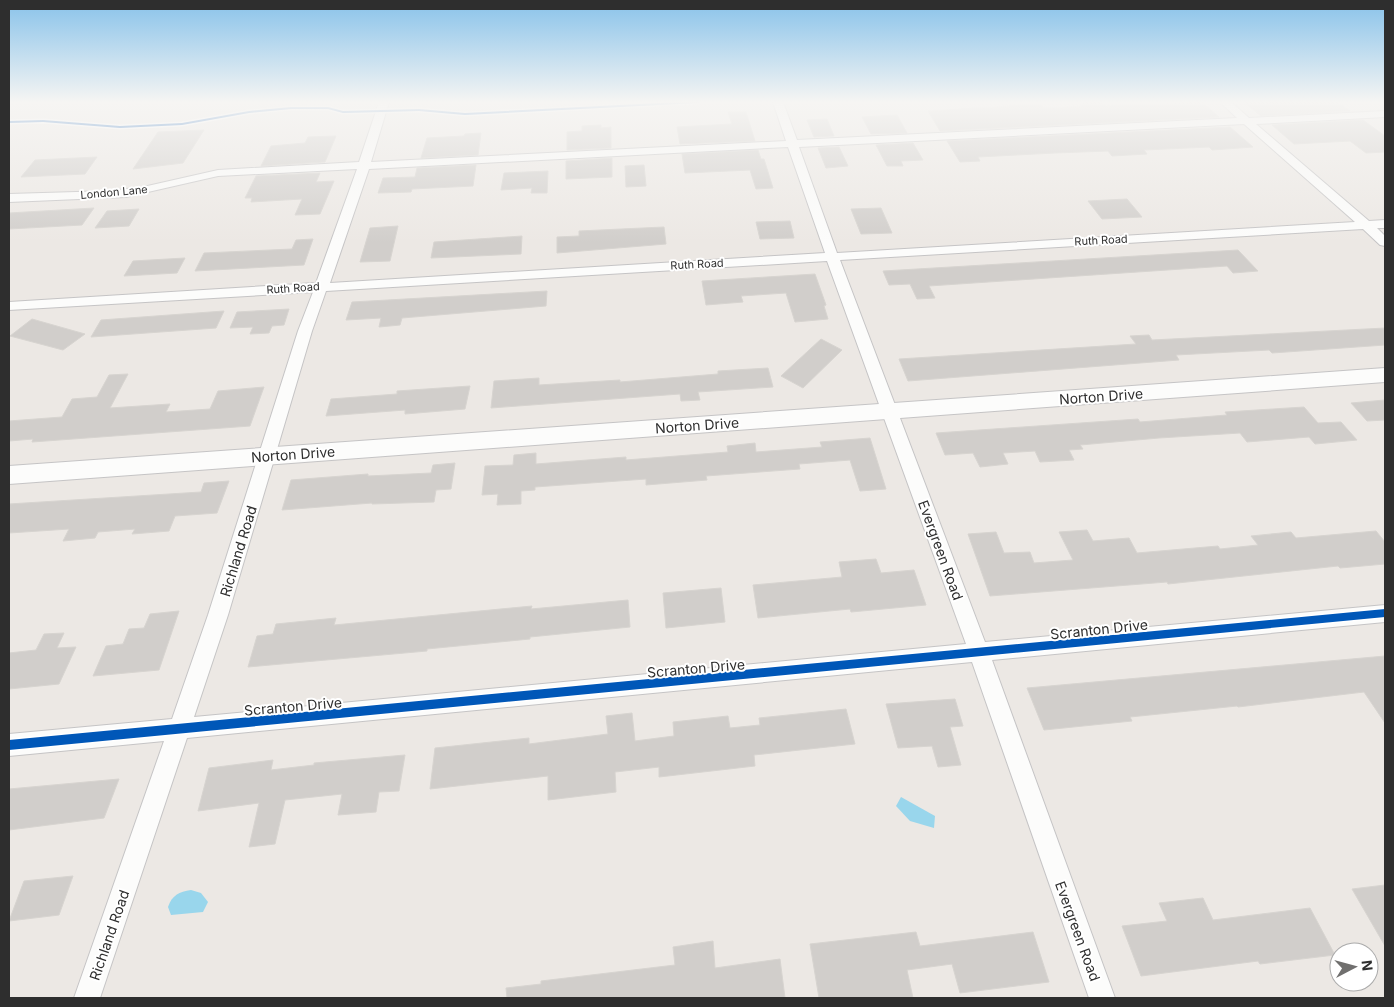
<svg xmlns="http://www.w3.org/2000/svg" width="1394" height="1007" font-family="Inter,sans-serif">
  <rect width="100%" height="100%" fill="#ece8e4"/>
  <g fill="#99d6ec">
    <polygon points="901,797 935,816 934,828 910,821 896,806"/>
    <path d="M 191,890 L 201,893 L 208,902 L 203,912 L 171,915 L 168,907 C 172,895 179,892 191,890 Z"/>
  </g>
  <g fill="#d1cecb" stroke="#d7d4d0">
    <polygon points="1097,102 1101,102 1105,106 1202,102 1219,117 940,131 928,111 1041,104 1044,108 1083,106 1080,103"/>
    <polygon points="1244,102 1337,102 1350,111 1261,116"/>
    <polygon points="728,112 746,112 755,141 680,144 677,127 732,124"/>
    <polygon points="897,115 907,133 871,134 862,117"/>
    <polygon points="827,119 834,136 814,137 807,120"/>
    <polygon points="1363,120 1385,136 1385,152 1366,153 1350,141 1294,144 1272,125"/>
    <polygon points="601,125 601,128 611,127 611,148 567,150 567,132 582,131 582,126"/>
    <polygon points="1230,127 1253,147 1212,150 1209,147 1144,150 1147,154 1112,156 1108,151 1055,153 978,157 980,161 960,162 947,141"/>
    <polygon points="204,130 183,163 133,169 158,132"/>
    <polygon points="481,133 478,155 421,158 427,138 464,136 465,134"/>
    <polygon points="336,136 325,162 261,166 271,146 305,143 308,137"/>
    <polygon points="913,143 923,160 901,161 903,166 887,166 876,145"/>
    <polygon points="839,147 848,166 826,168 818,148"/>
    <polygon points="758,150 761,159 764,159 773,188 756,189 750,170 685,173 682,154"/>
    <polygon points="97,157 85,174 21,177 35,160"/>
    <polygon points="612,158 612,177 566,179 566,161"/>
    <polygon points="476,165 473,186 412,189 411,192 378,193 383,178 415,177 417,168"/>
    <polygon points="644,165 646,186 626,187 625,166"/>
    <polygon points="548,171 547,193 531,193 532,188 501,190 504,173"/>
    <polygon points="320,173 316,182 334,181 320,214 295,215 302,199 251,202 252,198 245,198 256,176"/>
    <polygon points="1127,199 1142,217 1102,219 1088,201"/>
    <polygon points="94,208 82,225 9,229 9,213"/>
    <polygon points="881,208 892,233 861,234 851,209"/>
    <polygon points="139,209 129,226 95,228 107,211"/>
    <polygon points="790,221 794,238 760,239 756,222"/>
    <polygon points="398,226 390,261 360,262 370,228"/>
    <polygon points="664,227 666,244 557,253 557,237 579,236 579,231"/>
    <polygon points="522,236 521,254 431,258 434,242"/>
    <polygon points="313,239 304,265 195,271 204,253 292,249 296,240"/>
    <polygon points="1238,250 1258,271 1233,273 1227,266 929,286 935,298 917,299 910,284 889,285 883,271"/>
    <polygon points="185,258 177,273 124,276 133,261"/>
    <polygon points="815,274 826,305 824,306 828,319 795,322 786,293 741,296 743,302 706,305 702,281"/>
    <polygon points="547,291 546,306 402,318 400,325 379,327 381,318 346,320 352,302"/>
    <polygon points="289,309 284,325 272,326 269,333 250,334 253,327 230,328 237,312"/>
    <polygon points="224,311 216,328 91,337 101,320"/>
    <polygon points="32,319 85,334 63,350 10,336"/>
    <polygon points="1385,328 1385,345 1272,353 1269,350 1176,355 1179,360 908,381 899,359 1136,344 1130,336 1149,335 1152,340"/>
    <polygon points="821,339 842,350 803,388 781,376"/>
    <polygon points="768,368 773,387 698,392 700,400 681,401 680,394 491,408 494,381 539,378 539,385 620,380 620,382 718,374 718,371"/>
    <polygon points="128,374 110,408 170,404 166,412 210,409 218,391 264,387 250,426 32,442 33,439 9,441 9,421 62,417 72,399 97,397 109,375"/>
    <polygon points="470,386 465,409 405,414 405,410 326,416 331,399 397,394 397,391"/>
    <polygon points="1385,400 1385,420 1367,421 1351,403"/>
    <polygon points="1304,407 1318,423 1341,422 1357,440 1315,444 1309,437 1247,442 1240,433 1159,438 1080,445 1083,449 1069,450 1074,460 1040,462 1035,451 1003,453 1008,464 980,467 973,453 945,455 936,433 1138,419 1140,422 1227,415 1225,412"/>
    <polygon points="870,438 886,489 860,491 850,460 799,464 800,469 706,476 707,480 646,485 646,479 535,487 535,490 521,491 521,504 497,505 498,494 482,495 485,466 513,465 514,455 536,453 536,464 626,457 626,460 728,452 727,446 755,443 756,452 822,447 820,442"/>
    <polygon points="455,463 451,489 436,490 434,502 372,504 372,503 282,510 291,480 368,474 368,476 431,473 433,465"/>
    <polygon points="229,481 217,513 175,516 169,531 132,534 135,529 98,532 95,538 63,541 69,529 9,533 9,504 201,492 204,483"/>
    <polygon points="1087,530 1093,541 1129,538 1137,553 1218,546 1220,549 1258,545 1251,536 1291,532 1296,538 1376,531 1385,542 1385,564 1340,568 1338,566 1168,584 1167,582 990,596 968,534 996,532 1004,553 1030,552 1034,563 1073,560 1059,532"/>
    <polygon points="876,559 881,573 914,570 926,605 851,612 850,609 758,618 753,585 842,577 839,562"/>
    <polygon points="721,588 725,622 666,628 663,593"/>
    <polygon points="628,600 630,627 530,637 530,639 427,649 427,651 248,667 257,636 273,634 276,624 336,618 334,625 532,606 531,609"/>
    <polygon points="179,611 159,670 93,676 106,646 123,644 129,629 144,628 150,614"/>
    <polygon points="64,633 57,648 76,647 59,684 9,689 9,653 36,650 44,634"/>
    <polygon points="1385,656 1385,723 1364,692 1238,707 1237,706 1130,717 1132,721 1044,730 1027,688"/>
    <polygon points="955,699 963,726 950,727 961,765 938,767 932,746 898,748 886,704"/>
    <polygon points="846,709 855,744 754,755 755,766 659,777 659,767 615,772 616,792 548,800 548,776 430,789 435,748 529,738 529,744 608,734 606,716 632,713 635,741 674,736 673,722 728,716 730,728 760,725 759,718"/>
    <polygon points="405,755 399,791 379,792 376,812 338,815 342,794 285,800 275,844 249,847 259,803 198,811 209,768 273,760 271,770 314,765 314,763"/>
    <polygon points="119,779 104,818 9,830 9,789"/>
    <polygon points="73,876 59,915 9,921 24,881"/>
    <polygon points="1385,885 1385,946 1352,889"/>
    <polygon points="1203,898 1213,920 1310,908 1335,955 1260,964 1258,961 1141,976 1122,926 1167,921 1159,903"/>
    <polygon points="916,932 920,946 1033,932 1049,982 960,993 952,964 907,970 913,998 819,998 810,944"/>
    <polygon points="713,941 715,968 780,959 785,998 507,998 506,988 541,984 541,981 675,965 673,947"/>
  </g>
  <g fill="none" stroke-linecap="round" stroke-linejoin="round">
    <g stroke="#c5c4c5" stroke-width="2">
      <path id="street" d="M 379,102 L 389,102 L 371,162 L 786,141 L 773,102 L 783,102 L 797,140 L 1237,118 L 1220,102 L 1231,102 L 1249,118 L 1385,111 L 1385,117 L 1256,124 L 1369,221 L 1385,220 L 1385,228 L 1377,228 L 1385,236 L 1385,246 L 1380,245 L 1363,229 L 840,260 L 985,642 L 1385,605 L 1385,622 L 992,660 L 1115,998 L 1089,998 L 972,662 L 187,738 L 100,998 L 74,998 L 164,741 L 9,756 L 9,734 L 172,719 L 208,615 L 298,331 L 313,292 L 9,310 L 9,302 L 316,283 L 357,169 L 218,176 L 126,197 L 9,202 L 9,194 L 110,191 L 143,187 L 218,170 L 359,162 ZM 1244,124 L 1355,222 L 837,253 L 799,147 ZM 788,147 L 825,253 L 330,283 L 369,169 ZM 827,261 L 966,644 L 194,717 L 228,615 L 312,331 L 326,291 Z"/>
    </g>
    <g stroke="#c5c4c5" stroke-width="2">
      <polygon id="secondary" points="1385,368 1385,382 9,484 9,466"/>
    </g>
    <use href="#street" fill="#fcfcfb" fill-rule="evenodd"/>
    <use href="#secondary" fill="#fcfcfb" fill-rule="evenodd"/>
    <g stroke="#fff" stroke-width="3">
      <g id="cycleway">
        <polygon points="677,102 699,102 697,103 465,115 419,111 343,113 328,109 291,109 249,113 182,125 120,128 43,122 9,123 9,121 43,120 120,126 182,123 249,111 291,107 328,107 343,111 419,109 465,113"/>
        <polygon points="1385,609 1385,617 9,750 9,740"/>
      </g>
    </g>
    <use href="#cycleway" fill="#0057b8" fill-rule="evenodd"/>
  </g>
  <linearGradient id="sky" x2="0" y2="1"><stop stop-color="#88c2ea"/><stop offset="0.42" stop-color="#f6f5f3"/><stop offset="1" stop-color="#f6f5f3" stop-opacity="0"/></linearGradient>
  <rect width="1394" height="243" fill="url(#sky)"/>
  <g text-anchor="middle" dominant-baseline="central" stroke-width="4" stroke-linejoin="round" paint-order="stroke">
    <g font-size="11" fill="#2e2e2e" stroke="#fff">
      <text transform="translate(114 192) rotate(-5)">London Lane</text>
      <text transform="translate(1101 240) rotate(-3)">Ruth Road</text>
      <text transform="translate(697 264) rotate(-3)">Ruth Road</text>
      <text transform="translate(293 288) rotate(-4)">Ruth Road</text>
    </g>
    <g font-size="14" fill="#2e2e2e" stroke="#fff">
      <text transform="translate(1101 396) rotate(-4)">Norton Drive</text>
      <text transform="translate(697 425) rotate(-4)">Norton Drive</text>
      <text transform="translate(293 454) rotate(-4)">Norton Drive</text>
      <text transform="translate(941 550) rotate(70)">Evergreen Road</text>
      <text transform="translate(238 551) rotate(-73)">Richland Road</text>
      <text transform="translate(1099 629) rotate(-6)">Scranton Drive</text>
      <text transform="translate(696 668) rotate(-5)">Scranton Drive</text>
      <text transform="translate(293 706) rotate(-5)">Scranton Drive</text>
      <text transform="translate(1078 931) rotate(70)">Evergreen Road</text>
      <text transform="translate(109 935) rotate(-71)">Richland Road</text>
    </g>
  </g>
  <rect width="1394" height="1007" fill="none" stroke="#2e2e2e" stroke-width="20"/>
  <g transform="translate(1354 967) rotate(84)"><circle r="24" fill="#ffffff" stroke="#ababab"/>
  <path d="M0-4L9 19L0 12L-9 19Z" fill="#706f6e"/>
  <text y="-8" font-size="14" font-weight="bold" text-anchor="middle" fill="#2e2e2e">N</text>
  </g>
</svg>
